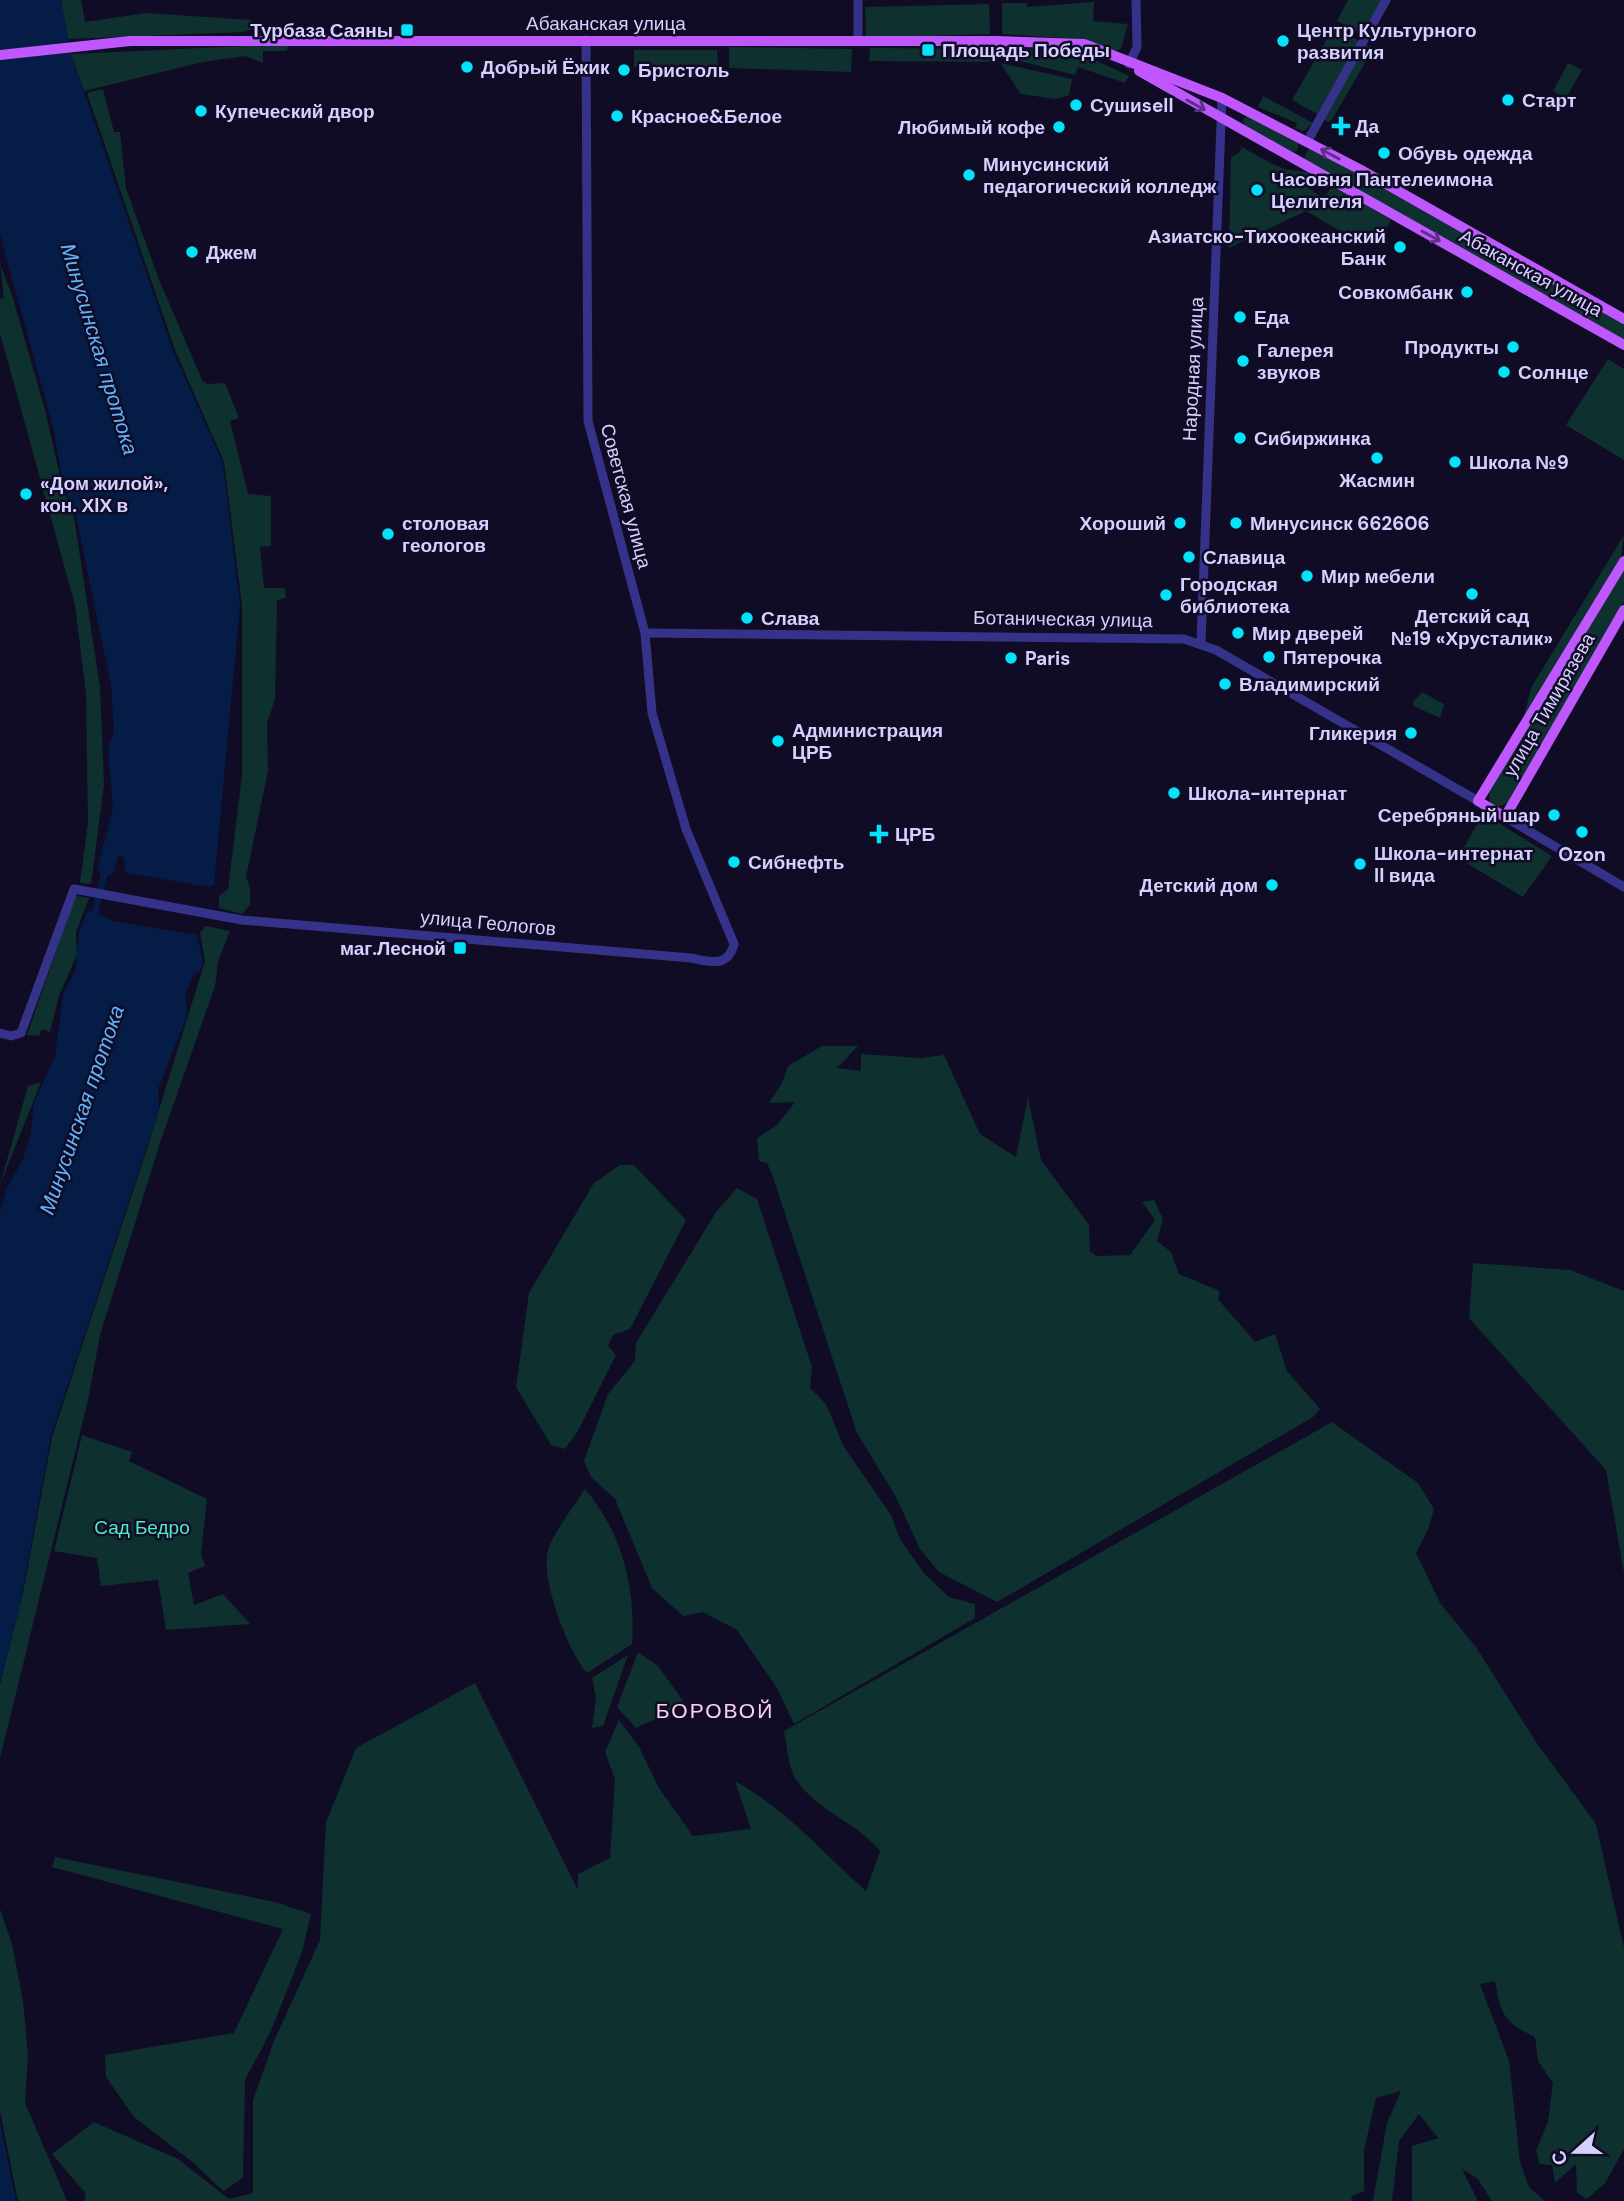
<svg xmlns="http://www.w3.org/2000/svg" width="1624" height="2201" font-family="'DM Sans',sans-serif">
  <rect width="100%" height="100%" fill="#100c25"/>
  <g fill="#0e302e">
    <polygon points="61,0 81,0 85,22 146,13 251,20 252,29 244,32 68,39"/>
    <polygon points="1348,0 1382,0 1362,34 1337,21"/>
    <polygon points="1094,2 1093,21 1128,24 1121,49 1113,51 1081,39 1002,34 1002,3 1027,3 1027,7"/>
    <polygon points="989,4 990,34 866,38 865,7"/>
    <polygon points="1334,27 1359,41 1317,114 1292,100"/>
    <polygon points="286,44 289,48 286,51 263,51 263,63 245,56 203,62 84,91 71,54"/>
    <polygon points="1365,44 1373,49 1330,123 1322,119"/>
    <polygon points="729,47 852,49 851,72 729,68"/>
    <polygon points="1004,47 1082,54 1129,76 1125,83 1078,67 1075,75 1004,57"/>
    <polygon points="870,48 991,49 991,62 869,61"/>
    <polygon points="634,50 717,50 718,66 634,67"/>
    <polygon points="1000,63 1072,79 1069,95 1056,99 1021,94"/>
    <polygon points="1568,63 1582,70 1566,98 1553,91"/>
    <polygon points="103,89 114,132 120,132 126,188 158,277 202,380 207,384 225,383 239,418 230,421 248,494 271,496 271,546 260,547 264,588 285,588 286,597 277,601 275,699 267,723 268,771 246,877 250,888 250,905 242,914 219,908 219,896 228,889 242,775 242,605 224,462 175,350 87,93"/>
    <polygon points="1263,96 1313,123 1304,131 1295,128 1297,123 1258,107"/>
    <polygon points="1248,115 1299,141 1297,151 1293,152 1245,126 1243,120"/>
    <path d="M 1242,147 C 1255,154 1268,163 1282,168 C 1298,174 1301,166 1317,179 L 1306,187 L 1324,198 L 1331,188 L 1341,190 L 1391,220 L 1385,230 L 1374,233 L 1366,246 L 1306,211 L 1229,248 L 1231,157 L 1239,153 Z"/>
    <polygon points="1310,147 1624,324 1624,340 1303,159"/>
    <polygon points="0,264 12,295 45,410 62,485 74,517 100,687 104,785 91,884 80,883 88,823 86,693 75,605 0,333 0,299 4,298"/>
    <polygon points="1608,359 1624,369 1624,460 1566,425"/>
    <polygon points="1624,535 1621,556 1524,716 1531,688"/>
    <polygon points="1624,566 1624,602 1508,803 1496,807 1490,802 1489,790"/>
    <polygon points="1422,692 1444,704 1440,718 1414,706 1413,702"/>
    <polygon points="1489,817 1552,856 1523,897 1458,858 1476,826"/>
    <polygon points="75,896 89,898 76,932 77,954 59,996 50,1032 42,1029 39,1036 27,1035"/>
    <polygon points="206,926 230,931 218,961 215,986 161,1140 100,1335 88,1400 0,1758 0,1684 23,1593 52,1437 145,1155 205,961 200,932"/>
    <polygon points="822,1046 858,1046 837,1068 861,1071 861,1054 921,1058 944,1055 980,1134 1016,1157 1028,1097 1041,1160 1089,1225 1090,1252 1097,1256 1130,1255 1155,1220 1142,1202 1154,1200 1163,1219 1157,1241 1171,1252 1179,1274 1220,1291 1218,1299 1255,1342 1275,1334 1287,1371 1320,1409 1313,1417 997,1602 939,1572 920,1549 896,1497 857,1433 773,1177 767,1163 759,1161 757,1138 777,1125 795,1102 769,1103 782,1083 788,1066"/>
    <polygon points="41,1082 0,1185 28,1086"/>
    <polygon points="620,1165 634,1165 686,1220 630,1329 613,1335 608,1346 616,1355 578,1431 565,1449 551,1445 516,1387 529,1293 594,1183"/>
    <polygon points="737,1188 757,1199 812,1367 810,1388 826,1404 844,1447 891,1515 900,1539 923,1572 949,1597 975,1604 975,1618 794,1724 777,1688 737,1630 703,1612 683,1616 652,1588 615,1499 591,1477 584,1461 608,1394 635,1361 636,1343 716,1212"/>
    <polygon points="1473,1263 1570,1270 1624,1291 1624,1573 1606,1470 1469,1318"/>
    <path d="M 1332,1422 L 1418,1483 L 1434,1509 L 1429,1527 L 1416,1553 L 1440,1603 L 1476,1647 L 1536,1742 L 1596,1824 L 1624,1948 L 1624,2149 L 1606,2182 L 1587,2199 L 1577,2193 L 1576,2164 L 1555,2183 L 1552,2165 L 1540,2164 L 1536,2151 L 1548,2121 L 1553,2083 L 1538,2061 L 1535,2037 C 1503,2022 1501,2014 1495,1981 L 1480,1984 L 1509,2061 L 1520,2162 L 1529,2187 L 1545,2201 L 1492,2201 L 1477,2178 L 1462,2169 L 1478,2201 L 1412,2201 L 1412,2146 L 1438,2138 L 1419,2114 L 1399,2141 L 1392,2201 L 1373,2201 L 1387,2123 L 1401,2091 L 1376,2098 L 1364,2150 L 1364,2191 L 1352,2196 L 1351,2201 L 84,2201 L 86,2194 L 52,2154 L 94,2122 L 178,2159 L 229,2199 L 253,2193 L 253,2100 L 274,2041 L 320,1940 L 326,1822 L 356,1748 L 475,1683 L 578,1890 L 578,1874 L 610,1858 L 615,1779 L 605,1752 L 619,1720 L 639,1747 L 659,1788 L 693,1836 L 751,1829 L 735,1781 C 788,1811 822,1852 866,1891 L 880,1851 C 856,1821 817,1812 795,1778 C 788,1766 787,1745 784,1731 Z"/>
    <polygon points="82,1435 132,1452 129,1461 207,1499 201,1554 205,1566 188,1573 194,1605 223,1594 250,1624 166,1630 158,1580 101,1586 97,1558 54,1551"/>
    <path d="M 585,1489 C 622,1532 636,1588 632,1644 L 587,1673 C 568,1651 540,1579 548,1550 C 553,1533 575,1505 585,1489 Z"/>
    <polygon points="638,1652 658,1666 686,1705 636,1728 617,1707"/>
    <polygon points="628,1655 603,1726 592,1728 596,1698 592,1678"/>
    <polygon points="55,1857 275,1902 311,1914 302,1952 271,2031 245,2080 243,2178 223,2191 196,2165 134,2117 106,2077 105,2055 234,2033 283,1929 52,1867"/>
    <polygon points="0,1909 12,1944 23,2001 28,2055 25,2103 67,2201 18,2201 0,2111"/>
  </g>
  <g fill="#041c46">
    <polygon points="0,0 61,0 72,57 173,351 223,463 240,606 214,884 209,887 126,873 124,858 118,856 113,874 107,876 98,913 112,921 197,935 203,962 200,971 194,973 185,996 187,1016 158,1089 159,1110 51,1436 19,1611 0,1681 0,1211 7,1188 23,1159 31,1132 34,1103 55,1056 63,995 75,971 79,932 87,911 92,911 101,873 97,870 113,808 108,750 114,731 111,685 76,516 63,483 54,431 0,235"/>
    <polygon points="0,2122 16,2201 0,2201"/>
  </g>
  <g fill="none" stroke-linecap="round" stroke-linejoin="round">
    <g stroke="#353289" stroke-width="9">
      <polyline points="858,40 858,0"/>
      <polyline points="1129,64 1137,47 1136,0"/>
      <polyline points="1307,142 1386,0"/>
      <polyline points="645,633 1184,639 1216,650 1478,801"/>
      <polyline points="1201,642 1222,98"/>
      <polyline points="1505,817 1624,887"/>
      <path d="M 0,1033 L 11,1036 L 21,1033 L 74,889 L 242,920 L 691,958 C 711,962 728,968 734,944 L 686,829 L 652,713 L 645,633 L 588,421 L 586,40"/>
    </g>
    <g stroke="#bf57ff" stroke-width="10">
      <polyline points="0,55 130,41 996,41 1084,44 1222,98 1363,171 1624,319"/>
      <polyline points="1139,71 1624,345"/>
      <polyline points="1624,561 1478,801 1505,817 1624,610"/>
    </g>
  </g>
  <defs><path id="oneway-shaft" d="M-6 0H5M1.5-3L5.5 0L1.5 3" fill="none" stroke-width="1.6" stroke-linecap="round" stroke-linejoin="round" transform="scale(1.75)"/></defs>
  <g stroke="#5f2e87">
    <use href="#oneway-shaft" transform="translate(1196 105) rotate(29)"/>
    <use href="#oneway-shaft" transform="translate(1330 154) rotate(-152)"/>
    <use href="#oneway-shaft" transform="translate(1431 236) rotate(29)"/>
  </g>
  <g fill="#00e3fb" stroke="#100c25" stroke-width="2.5">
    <rect x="400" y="23" width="14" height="14" rx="3.5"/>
    <circle cx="1283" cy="41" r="7"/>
    <rect x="921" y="43" width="14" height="14" rx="3.5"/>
    <circle cx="467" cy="67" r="7"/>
    <circle cx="624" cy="70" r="7"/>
    <circle cx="1508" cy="100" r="7"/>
    <circle cx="1076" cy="105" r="7"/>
    <circle cx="201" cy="111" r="7"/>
    <circle cx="617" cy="116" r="7"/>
    <path d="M1337.5 115.5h7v7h7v7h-7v7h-7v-7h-7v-7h7z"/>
    <circle cx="1059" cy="127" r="7"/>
    <circle cx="1384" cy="153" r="7"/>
    <circle cx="969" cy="175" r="7"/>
    <circle cx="1257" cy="190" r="7"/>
    <circle cx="1400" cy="247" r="7"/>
    <circle cx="192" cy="252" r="7"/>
    <circle cx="1467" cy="292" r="7"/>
    <circle cx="1240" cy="317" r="7"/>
    <circle cx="1513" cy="347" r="7"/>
    <circle cx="1243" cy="361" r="7"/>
    <circle cx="1504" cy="372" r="7"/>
    <circle cx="1240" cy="438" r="7"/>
    <circle cx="1377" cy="458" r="7"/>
    <circle cx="1455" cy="462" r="7"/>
    <circle cx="26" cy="494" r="7"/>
    <circle cx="1180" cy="523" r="7"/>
    <circle cx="1236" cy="523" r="7"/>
    <circle cx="388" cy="534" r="7"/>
    <circle cx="1189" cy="557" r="7"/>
    <circle cx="1307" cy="576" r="7"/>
    <circle cx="1472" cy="594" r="7"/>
    <circle cx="1166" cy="595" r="7"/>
    <circle cx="747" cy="618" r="7"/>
    <circle cx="1238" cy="633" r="7"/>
    <circle cx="1269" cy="657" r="7"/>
    <circle cx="1011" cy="658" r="7"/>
    <circle cx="1225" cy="684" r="7"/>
    <circle cx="1411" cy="733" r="7"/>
    <circle cx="778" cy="741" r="7"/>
    <circle cx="1174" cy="793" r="7"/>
    <circle cx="1554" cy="815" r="7"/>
    <circle cx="1582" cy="832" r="7"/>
    <path d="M875.5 823.5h7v7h7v7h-7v7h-7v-7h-7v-7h7z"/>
    <circle cx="734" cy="862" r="7"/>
    <circle cx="1360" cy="864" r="7"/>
    <circle cx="1272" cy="885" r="7"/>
    <rect x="453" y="941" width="14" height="14" rx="3.5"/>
  </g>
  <g text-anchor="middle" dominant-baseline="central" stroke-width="5" stroke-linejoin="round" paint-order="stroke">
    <g font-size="19" fill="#d5d0ff" stroke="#100c25">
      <text x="606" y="23">Абаканская улица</text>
      <text transform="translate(1531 273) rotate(29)">Абаканская улица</text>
      <text transform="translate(1193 369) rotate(-87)">Народная улица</text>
      <text transform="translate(626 496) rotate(75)">Советская улица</text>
      <text transform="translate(1063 619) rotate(1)">Ботаническая улица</text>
      <text transform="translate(1549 705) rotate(-60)">улица Тимирязева</text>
      <text transform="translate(488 923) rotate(5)">улица Геологов</text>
    </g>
    <g font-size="19" font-weight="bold" fill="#d5d0ff" stroke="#100c25" text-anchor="start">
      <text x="393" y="30" text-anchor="end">Турбаза Саяны</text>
      <text x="1297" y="30">Центр Культурного<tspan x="1297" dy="22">развития</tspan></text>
      <text x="942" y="50">Площадь Победы</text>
      <text x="481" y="67">Добрый Ёжик</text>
      <text x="638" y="70">Бристоль</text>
      <text x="1522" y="100">Старт</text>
      <text x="1090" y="105">Сушиsell</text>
      <text x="215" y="111">Купеческий двор</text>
      <text x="631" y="116">Красное&amp;Белое</text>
      <text x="1355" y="126">Да</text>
      <text x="1045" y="127" text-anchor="end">Любимый кофе</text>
      <text x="1398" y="153">Обувь одежда</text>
      <text x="983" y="164">Минусинский<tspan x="983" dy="22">педагогический колледж</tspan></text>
      <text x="1271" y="179">Часовня Пантелеимона<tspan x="1271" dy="22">Целителя</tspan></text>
      <text x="1386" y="236" text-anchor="end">Азиатско-Тихоокеанский<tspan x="1386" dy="22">Банк</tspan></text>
      <text x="206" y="252">Джем</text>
      <text x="1453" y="292" text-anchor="end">Совкомбанк</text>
      <text x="1254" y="317">Еда</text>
      <text x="1499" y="347" text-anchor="end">Продукты</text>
      <text x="1257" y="350">Галерея<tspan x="1257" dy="22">звуков</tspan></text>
      <text x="1518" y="372">Солнце</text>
      <text x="1254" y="438">Сибиржинка</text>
      <text x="1469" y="462">Школа №9</text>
      <text x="1377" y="480" text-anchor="middle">Жасмин</text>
      <text x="40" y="483">«Дом жилой»,<tspan x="40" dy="22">кон. ХIХ в</tspan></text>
      <text x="402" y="523">столовая<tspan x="402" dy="22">геологов</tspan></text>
      <text x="1166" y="523" text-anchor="end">Хороший</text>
      <text x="1250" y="523">Минусинск 662606</text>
      <text x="1203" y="557">Славица</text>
      <text x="1321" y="576">Мир мебели</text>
      <text x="1180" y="584">Городская<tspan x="1180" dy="22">библиотека</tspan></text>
      <text x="1472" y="616" text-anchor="middle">Детский сад<tspan x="1472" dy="22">№19 «Хрусталик»</tspan></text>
      <text x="761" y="618">Слава</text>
      <text x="1252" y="633">Мир дверей</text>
      <text x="1283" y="657">Пятерочка</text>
      <text x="1025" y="658">Paris</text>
      <text x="1239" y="684">Владимирский</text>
      <text x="792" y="730">Администрация<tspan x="792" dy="22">ЦРБ</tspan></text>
      <text x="1397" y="733" text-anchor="end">Гликерия</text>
      <text x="1188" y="793">Школа-интернат</text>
      <text x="1540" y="815" text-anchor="end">Серебряный шар</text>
      <text x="895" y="834">ЦРБ</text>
      <text x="1374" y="853">Школа-интернат<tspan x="1374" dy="22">II вида</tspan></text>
      <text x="1582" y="854" text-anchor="middle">Ozon</text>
      <text x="748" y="862">Сибнефть</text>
      <text x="1258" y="885" text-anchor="end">Детский дом</text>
      <text x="446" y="948" text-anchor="end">маг.Лесной</text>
    </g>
    <g font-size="19" fill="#4fecc4" stroke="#100c25">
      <text x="142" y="1527">Сад Бедро</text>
    </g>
    <g font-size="21" font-style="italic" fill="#5eb5ff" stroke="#100c25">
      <text transform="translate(99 349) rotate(73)">Минусинская протока</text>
      <text transform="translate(82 1110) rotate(-71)">Минусинская протока</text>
    </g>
    <g font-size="21" letter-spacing="2" fill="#ffd2ef" stroke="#100c25">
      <text x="715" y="1711">БОРОВОЙ</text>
    </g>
  </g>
  <g transform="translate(1575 2152) rotate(249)" stroke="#100c25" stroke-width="5" paint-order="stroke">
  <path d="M0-5L12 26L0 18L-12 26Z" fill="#d5d0ff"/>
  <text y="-10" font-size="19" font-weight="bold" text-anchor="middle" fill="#d5d0ff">С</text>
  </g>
</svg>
